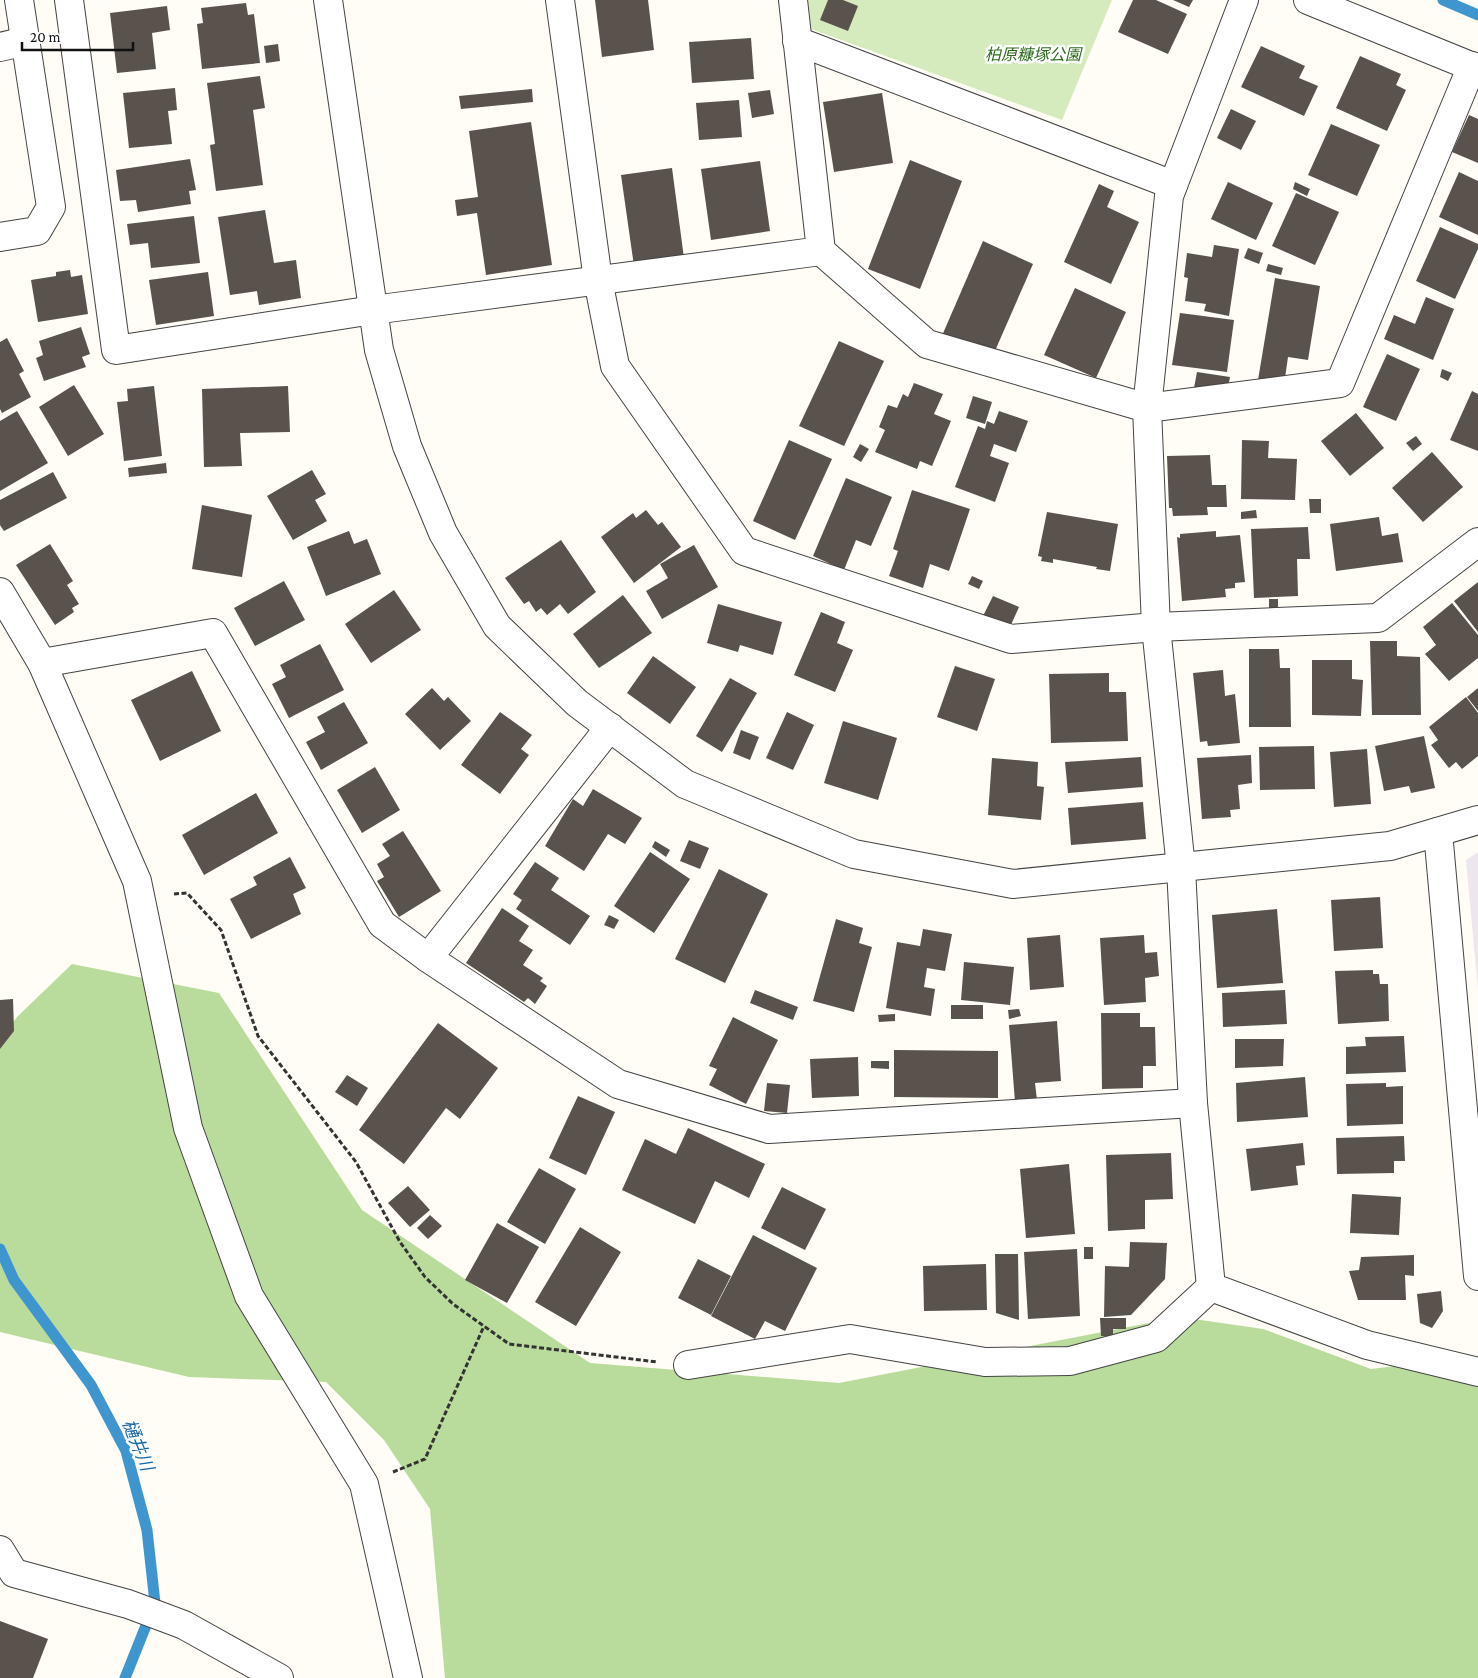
<svg xmlns="http://www.w3.org/2000/svg" width="1478" height="1678" font-family="'Crimson Pro','Noto Sans JP',serif">
  <rect width="100%" height="100%" fill="#fffdf5"/>
  <polygon fill="#eee6ef" points="1478,852 1478,990 1466,860"/>
  <polygon fill="#d5ebbd" points="808,0 1112,0 1062,120 811,29"/>
  <polygon fill="#b9dc9c" points="72,964 219,993 362,1210 590,1363 839,1383 1180,1317 1263,1329 1371,1369 1478,1356 1478,1678 445,1678 430,1509 384,1440 326,1382 189,1377 0,1332 0,1038 18,1016"/>
  <g fill="none" stroke-linecap="round" stroke-linejoin="round">
    <g stroke="#3f96cf" stroke-width="11">
      <polyline points="1443,0 1478,15"/>
      <polyline points="0,1249 14,1280 91,1385 126,1451 147,1530 155,1603 125,1678"/>
    </g>
  </g>
  <g fill="#5a524d">
    <polygon points="595,0 648,0 654,50 602,57"/>
    <polygon points="828,0 843,0 858,6 848,31 820,20"/>
    <polygon points="1133,0 1156,0 1187,14 1168,54 1118,32"/>
    <polygon points="1173,0 1193,0 1189,7"/>
    <polygon points="246,3 248,15 254,14 260,63 202,69 197,24 203,23 201,8"/>
    <polygon points="167,6 170,30 152,33 156,69 117,73 110,13"/>
    <polygon points="751,38 754,79 692,83 689,42"/>
    <polygon points="278,44 280,61 266,63 264,46"/>
    <polygon points="1261,46 1305,66 1299,78 1318,86 1304,116 1241,87"/>
    <polygon points="1360,56 1401,74 1396,85 1406,90 1387,131 1336,108"/>
    <polygon points="260,76 265,108 253,110 263,185 216,191 210,145 215,144 207,83"/>
    <polygon points="175,88 177,110 168,111 172,144 129,148 123,93"/>
    <polygon points="532,89 533,102 461,109 459,96"/>
    <polygon points="770,90 774,114 752,118 748,93"/>
    <polygon points="882,93 893,163 834,172 823,102"/>
    <polygon points="739,100 742,137 699,140 696,103"/>
    <polygon points="1231,109 1256,121 1241,150 1217,138"/>
    <polygon points="1469,115 1478,119 1478,163 1452,152"/>
    <polygon points="531,122 552,265 486,275 477,213 457,216 455,200 478,197 469,131"/>
    <polygon points="1331,124 1380,145 1357,196 1308,175"/>
    <polygon points="190,159 196,190 189,191 191,204 138,212 136,200 120,201 116,170"/>
    <polygon points="910,160 962,181 920,289 868,269"/>
    <polygon points="760,161 770,231 711,240 701,169"/>
    <polygon points="672,168 684,258 634,266 621,175"/>
    <polygon points="1459,172 1478,181 1478,235 1439,217"/>
    <polygon points="1228,182 1273,203 1256,240 1211,219"/>
    <polygon points="1295,182 1310,189 1307,196 1293,189"/>
    <polygon points="1099,184 1114,191 1107,207 1139,222 1111,284 1064,262"/>
    <polygon points="1296,193 1339,212 1315,265 1272,246"/>
    <polygon points="265,210 274,263 296,260 301,298 259,305 257,291 230,295 218,217"/>
    <polygon points="194,216 200,263 151,268 148,243 130,245 127,224"/>
    <polygon points="1440,227 1478,244 1478,249 1455,299 1416,281"/>
    <polygon points="983,241 1033,264 991,360 941,338"/>
    <polygon points="1214,245 1239,249 1229,316 1204,311 1206,304 1185,301 1188,278 1184,277 1187,253 1212,257"/>
    <polygon points="1248,248 1263,253 1259,264 1244,258"/>
    <polygon points="1268,264 1283,268 1281,275 1266,271"/>
    <polygon points="70,270 71,277 82,275 88,314 38,322 31,280 56,276 56,272"/>
    <polygon points="208,272 214,316 156,325 149,280"/>
    <polygon points="1275,278 1320,286 1308,360 1288,357 1284,385 1258,380"/>
    <polygon points="1075,288 1126,312 1096,378 1044,355"/>
    <polygon points="1426,297 1454,309 1433,360 1384,339 1394,315 1415,324"/>
    <polygon points="1180,313 1234,320 1227,372 1172,365"/>
    <polygon points="81,327 90,354 82,357 86,367 44,381 36,358 43,355 39,341"/>
    <polygon points="7,338 24,371 19,374 31,397 2,413 0,409 0,342"/>
    <polygon points="839,341 884,361 844,446 799,426"/>
    <polygon points="1387,354 1420,369 1396,421 1363,407"/>
    <polygon points="1442,369 1452,373 1448,381 1440,377"/>
    <polygon points="1197,372 1230,377 1227,393 1194,388"/>
    <polygon points="914,383 943,394 934,414 951,421 932,466 920,461 917,469 875,452 885,430 879,427 888,405 897,408 903,394 908,397"/>
    <polygon points="74,385 104,434 68,456 39,407"/>
    <polygon points="154,386 162,456 124,461 117,402 128,401 127,389"/>
    <polygon points="288,386 290,432 240,433 242,466 204,467 202,389"/>
    <polygon points="1472,391 1478,394 1478,451 1450,440"/>
    <polygon points="973,396 992,402 985,424 966,418"/>
    <polygon points="17,411 48,463 0,491 0,421"/>
    <polygon points="999,411 1028,421 1016,452 994,444 990,456 1009,463 995,502 955,487 978,426 985,429 987,421 994,424"/>
    <polygon points="1356,413 1384,448 1350,476 1321,441"/>
    <polygon points="1416,436 1422,444 1413,451 1406,443"/>
    <polygon points="789,440 832,459 795,540 753,521"/>
    <polygon points="1242,440 1269,441 1268,458 1297,459 1295,500 1241,499"/>
    <polygon points="860,444 869,449 861,462 853,457"/>
    <polygon points="1432,452 1463,487 1423,522 1392,488"/>
    <polygon points="1210,455 1212,485 1226,485 1227,507 1207,507 1208,515 1173,516 1172,508 1169,508 1167,456"/>
    <polygon points="166,463 167,473 129,477 128,468"/>
    <polygon points="312,470 326,494 315,500 327,521 293,540 267,496"/>
    <polygon points="53,472 67,498 4,531 0,525 0,500"/>
    <polygon points="846,478 892,497 871,546 856,540 844,570 813,556"/>
    <polygon points="912,490 970,509 949,571 930,564 923,588 889,576 898,551 893,549"/>
    <polygon points="1309,499 1321,499 1321,513 1310,513"/>
    <polygon points="202,505 252,515 242,577 192,569"/>
    <polygon points="646,510 658,525 662,522 681,547 634,583 601,537 633,513 636,518"/>
    <polygon points="1256,510 1257,518 1241,519 1241,512"/>
    <polygon points="1047,512 1118,524 1110,571 1096,569 1097,567 1053,559 1053,563 1041,561 1042,557 1038,556"/>
    <polygon points="1379,517 1382,536 1398,533 1403,562 1336,571 1330,524"/>
    <polygon points="1308,527 1310,559 1297,559 1298,596 1254,598 1251,529"/>
    <polygon points="349,531 354,544 367,539 381,574 326,596 307,547"/>
    <polygon points="1216,531 1216,537 1240,535 1245,582 1235,583 1235,588 1225,589 1226,597 1182,601 1177,537 1180,538 1180,534"/>
    <polygon points="561,540 596,592 568,614 560,604 547,615 541,608 536,612 529,601 524,604 505,578"/>
    <polygon points="50,544 73,581 67,585 79,604 72,608 74,612 55,625 16,565"/>
    <polygon points="694,545 718,587 662,619 646,591 668,578 660,564"/>
    <polygon points="972,576 983,581 979,589 968,584"/>
    <polygon points="284,581 305,620 255,646 234,608"/>
    <polygon points="1478,582 1478,632 1454,601"/>
    <polygon points="394,590 421,630 371,663 345,624"/>
    <polygon points="623,595 652,633 599,668 573,634"/>
    <polygon points="993,596 1019,607 1010,627 983,616"/>
    <rect x="1269" y="599" width="9" height="11"/>
    <polygon points="1452,603 1478,635 1478,658 1449,681 1425,654 1436,645 1423,627"/>
    <polygon points="718,604 782,622 773,655 740,645 738,652 707,643"/>
    <polygon points="821,612 845,622 837,643 853,650 835,692 794,675"/>
    <polygon points="1370,641 1397,641 1397,656 1420,657 1421,715 1372,715"/>
    <polygon points="320,644 344,690 289,718 272,684 286,677 280,665"/>
    <polygon points="1249,649 1279,649 1280,668 1290,668 1291,727 1249,727"/>
    <polygon points="653,656 696,687 670,724 627,693"/>
    <polygon points="1312,660 1352,660 1352,679 1363,680 1361,716 1312,715"/>
    <polygon points="955,666 995,679 977,731 937,717"/>
    <polygon points="1223,670 1225,696 1235,694 1240,743 1208,746 1207,741 1200,742 1193,673"/>
    <polygon points="192,671 221,731 160,761 131,700"/>
    <polygon points="1109,673 1109,692 1126,692 1128,741 1051,743 1049,674"/>
    <polygon points="730,678 757,693 722,752 696,736"/>
    <polygon points="432,688 444,701 448,697 471,721 440,750 405,714"/>
    <polygon points="1478,688 1478,711 1467,697"/>
    <polygon points="1466,697 1478,713 1478,756 1462,769 1456,762 1449,768 1431,745 1438,740 1429,727"/>
    <polygon points="344,702 368,743 321,770 306,742 325,732 317,717"/>
    <polygon points="500,712 532,735 521,749 529,755 500,794 461,765"/>
    <polygon points="787,712 814,725 793,770 766,758"/>
    <polygon points="843,721 897,738 878,800 824,783"/>
    <polygon points="741,730 759,737 750,760 733,753"/>
    <polygon points="1424,736 1435,788 1411,793 1409,786 1384,791 1375,746"/>
    <polygon points="1314,746 1315,789 1260,790 1259,747"/>
    <polygon points="1367,749 1371,804 1334,807 1330,752"/>
    <polygon points="1251,755 1252,783 1238,785 1240,809 1230,810 1231,817 1202,819 1197,758"/>
    <polygon points="1141,757 1143,787 1068,793 1065,762"/>
    <polygon points="992,758 1038,762 1037,786 1044,787 1041,820 988,815"/>
    <polygon points="375,767 400,810 362,833 337,790"/>
    <polygon points="593,789 642,818 625,844 608,834 584,871 545,846 573,799 583,806"/>
    <polygon points="256,793 278,833 204,875 182,835"/>
    <polygon points="1143,802 1146,839 1071,845 1068,808"/>
    <polygon points="403,831 441,891 399,917 377,881 384,877 377,864 390,856 382,844"/>
    <polygon points="689,840 709,848 700,869 680,861"/>
    <polygon points="655,841 670,850 666,857 652,847"/>
    <polygon points="650,852 690,879 654,933 614,906"/>
    <polygon points="290,857 306,888 293,894 301,914 251,939 230,899 257,885 253,877"/>
    <polygon points="535,862 559,878 551,890 590,916 570,945 516,909 522,900 513,894"/>
    <polygon points="719,869 768,894 725,983 675,959"/>
    <polygon points="1380,897 1383,948 1334,951 1331,900"/>
    <polygon points="502,908 529,926 519,941 533,950 523,965 543,978 540,981 547,986 535,1004 528,998 524,1002 466,963"/>
    <polygon points="1277,909 1283,983 1217,988 1212,915"/>
    <polygon points="609,915 619,920 614,929 604,925"/>
    <polygon points="836,919 863,928 859,943 872,947 854,1012 813,1001"/>
    <polygon points="923,929 952,934 945,971 927,968 924,987 935,989 931,1016 886,1008 897,942 920,946"/>
    <polygon points="1060,935 1064,987 1030,990 1027,938"/>
    <polygon points="1144,935 1145,953 1157,952 1159,976 1145,978 1146,1002 1104,1005 1100,938"/>
    <polygon points="964,962 1014,967 1010,1005 961,1000"/>
    <polygon points="1373,970 1373,974 1379,974 1380,984 1388,984 1389,1021 1338,1024 1335,971"/>
    <polygon points="755,990 798,1007 793,1020 750,1003"/>
    <polygon points="1285,990 1287,1024 1223,1027 1222,993"/>
    <polygon points="13,999 14,1031 0,1049 0,1000"/>
    <rect x="951" y="1005" width="32" height="14"/>
    <polygon points="1019,1009 1021,1016 1009,1019 1008,1010"/>
    <polygon points="1101,1013 1140,1013 1140,1027 1155,1027 1156,1066 1143,1066 1143,1088 1102,1089"/>
    <polygon points="895,1014 895,1021 879,1022 878,1015"/>
    <polygon points="733,1017 778,1040 746,1104 709,1085 717,1069 709,1066"/>
    <polygon points="1057,1021 1061,1081 1035,1083 1037,1100 1015,1102 1009,1025"/>
    <polygon points="438,1023 498,1068 460,1119 446,1108 404,1164 359,1130"/>
    <polygon points="1404,1036 1406,1072 1346,1074 1346,1047 1366,1046 1365,1037"/>
    <polygon points="1235,1039 1284,1039 1283,1066 1235,1068"/>
    <polygon points="894,1050 998,1051 998,1098 894,1097"/>
    <polygon points="858,1057 859,1096 812,1098 810,1059"/>
    <polygon points="871,1061 889,1061 889,1069 871,1068"/>
    <polygon points="347,1075 368,1088 357,1106 335,1092"/>
    <polygon points="1305,1077 1308,1117 1237,1122 1236,1083"/>
    <polygon points="767,1083 790,1085 787,1113 764,1111"/>
    <polygon points="1386,1083 1386,1087 1403,1086 1403,1124 1347,1126 1346,1084"/>
    <polygon points="578,1096 615,1112 586,1175 549,1158"/>
    <polygon points="688,1128 765,1164 749,1198 715,1181 695,1224 622,1190 645,1139 676,1154"/>
    <polygon points="1404,1136 1405,1161 1394,1161 1394,1173 1337,1174 1336,1138"/>
    <polygon points="1303,1143 1305,1165 1296,1166 1298,1185 1251,1191 1246,1149"/>
    <polygon points="1171,1153 1173,1199 1145,1200 1145,1229 1108,1231 1106,1155"/>
    <polygon points="1069,1164 1075,1234 1026,1238 1020,1169"/>
    <polygon points="539,1168 576,1189 545,1244 507,1222"/>
    <polygon points="408,1186 430,1210 410,1227 388,1203"/>
    <polygon points="782,1187 826,1209 805,1250 761,1228"/>
    <polygon points="1352,1194 1401,1197 1399,1235 1350,1233"/>
    <polygon points="430,1215 442,1226 428,1239 417,1228"/>
    <polygon points="497,1223 539,1247 507,1303 465,1280"/>
    <polygon points="580,1227 621,1252 576,1326 535,1302"/>
    <polygon points="753,1235 817,1268 785,1331 765,1321 755,1339 711,1316"/>
    <polygon points="1130,1242 1167,1243 1165,1279 1131,1315 1104,1317 1105,1266 1129,1267"/>
    <rect x="1084" y="1247" width="9" height="12"/>
    <polygon points="1077,1249 1080,1316 1028,1319 1024,1252"/>
    <polygon points="995,1254 1018,1254 1019,1320 996,1313"/>
    <polygon points="1414,1255 1414,1276 1405,1275 1406,1300 1358,1300 1349,1271 1359,1270 1361,1257"/>
    <polygon points="698,1259 731,1276 711,1315 678,1298"/>
    <polygon points="986,1264 987,1310 924,1311 923,1266"/>
    <polygon points="1441,1291 1443,1311 1432,1328 1420,1323 1417,1294"/>
    <polygon points="1100,1318 1126,1318 1126,1329 1113,1329 1113,1336 1101,1336"/>
    <polygon points="0,1621 48,1639 33,1678 0,1678"/>
  </g>
  <g fill="none" stroke-linecap="round" stroke-linejoin="round">
    <g stroke="#444" stroke-width="30">
      <g id="minor">
        <polyline points="69,0 116,350 373,310 821,251"/>
        <polyline points="328,0 379,350 407,446 443,533 497,626 577,703 685,784 854,854 1013,884 1390,846 1478,820"/>
        <polyline points="560,0 598,280 615,366 744,551 1011,639 1156,627 1378,618 1478,542"/>
        <polyline points="793,0 821,251 927,344 1147,408 1340,383 1472,66"/>
        <polyline points="1244,0 1169,196 1147,408 1156,627 1181,868 1193,1103 1211,1287 1367,1345 1478,1372"/>
        <polyline points="1308,0 1478,69"/>
        <polyline points="797,41 1173,185"/>
        <polyline points="0,47 26,41"/>
        <polyline points="0,237 37,231 51,207 19,0"/>
        <polyline points="0,592 42,663 137,881 188,1128 249,1296 364,1484 408,1678"/>
        <polyline points="42,663 213,633 382,924 428,958 610,727"/>
        <polyline points="1438,832 1478,1276"/>
        <polyline points="428,958 618,1084 769,1129 1193,1103"/>
        <polyline points="688,1365 850,1339 985,1362 1070,1361 1156,1338 1211,1287"/>
        <polyline points="0,1550 14,1573 128,1604 184,1625 279,1678"/>
      </g>
    </g>
    <g stroke="#333" stroke-width="3" stroke-dasharray="5 2.5" stroke-linecap="butt">
      <polyline points="174,894 187,893 221,930 258,1036 356,1162 400,1242 425,1277 453,1304 509,1344 657,1362"/>
      <polyline points="393,1472 425,1459 484,1326"/>
    </g>
    <use href="#minor" stroke="#fff" stroke-width="28"/>
  </g>
  <g text-anchor="middle" dominant-baseline="central" stroke-width="5" stroke-linejoin="round" paint-order="stroke">
    <g font-size="16" font-style="italic" fill="#2f6b1f" stroke="#fff">
      <text x="1033" y="54">柏原糠塚公園</text>
    </g>
    <g font-size="18" font-style="italic" fill="#1768a6" stroke="#fff">
      <text transform="translate(138 1445) rotate(68)">樋井川</text>
    </g>
  </g>
  <path d="M22 42v8h111v-8" fill="none" stroke="#111111" stroke-width="2.5"/>
  <text x="30" y="42" font-size="15" fill="#111111" stroke="#ffffff" stroke-width="4" paint-order="stroke">20 m</text>
</svg>
